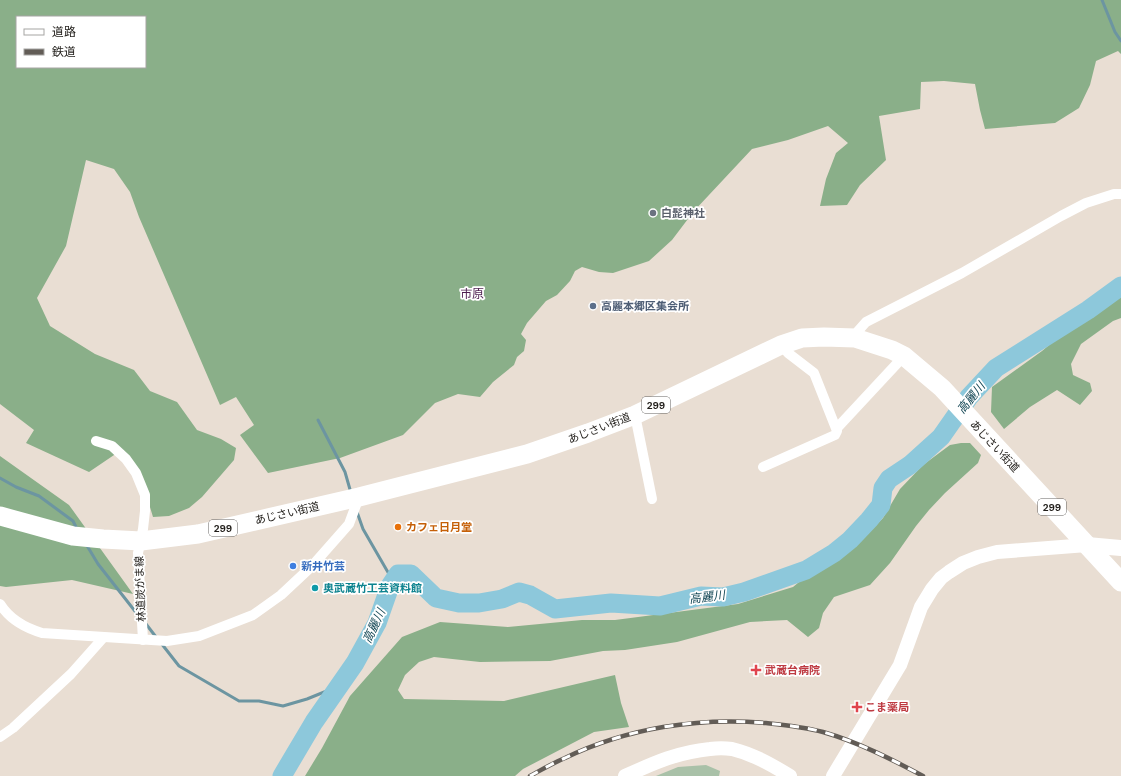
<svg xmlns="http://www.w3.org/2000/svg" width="1121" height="776" font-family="'DM Sans','Noto Sans JP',sans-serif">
  <rect width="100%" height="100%" fill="#e9ded3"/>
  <polygon fill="#a9c1a8" points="706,765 720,771 719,776 656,776 678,767"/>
  <g fill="#8aaf89" fill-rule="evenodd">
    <path d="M 0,0 L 1121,0 L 1121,54 L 1118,51 L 1096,61 L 1090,85 L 1079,108 L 1055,123 L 985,129 L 980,110 L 975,84 L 944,81 L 921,82 L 920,109 L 879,116 L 886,160 L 860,185 L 847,205 L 820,206 L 826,179 L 836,153 L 848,143 L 828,126 L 788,140 L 752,149 L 694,211 L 672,240 L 649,261 L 613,273 L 599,272 L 582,267 L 575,271 L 570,281 L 557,295 L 546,301 L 527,323 L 521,334 L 526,340 L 524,351 L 517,357 L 514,365 L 493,382 L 480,397 L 458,394 L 435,403 L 403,435 L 340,458 L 268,473 L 240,435 L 254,425 L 236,397 L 220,405 L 139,217 L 130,192 L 114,169 L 86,160 L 66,246 L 37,298 L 50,326 L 95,354 L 134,370 L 150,391 L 177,402 L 197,430 L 221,439 L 236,448 L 234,460 L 202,497 L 189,508 L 169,516 L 153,517 L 140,474 L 117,453 L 89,472 L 26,443 L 34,430 L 0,404 ZM 17,17 L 145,17 L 145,67 L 17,67 Z"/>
    <polygon points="1121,297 1121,318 1113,321 1081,344 1071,364 1073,375 1090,383 1092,391 1080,405 1057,390 1030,407 1004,429 991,412 992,387 1042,351 1086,314"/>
    <polygon points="961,443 970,443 981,455 978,463 945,493 929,510 916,526 890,563 870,585 834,597 823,613 819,628 808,637 787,620 750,622 677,642 625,650 603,651 550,661 480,662 434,657 419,662 405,675 398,690 404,699 504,701 615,675 621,703 629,727 594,732 523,769 515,776 305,776 322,748 350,696 402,637 440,622 508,627 582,620 615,620 738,604 793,587 815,569 849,550 861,541 883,518 900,489 923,465 950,445"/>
    <polygon points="0,456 69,505 133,594 72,580 6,587 0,586"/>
  </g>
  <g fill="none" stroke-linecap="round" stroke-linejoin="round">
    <g stroke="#6c95a1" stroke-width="3">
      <polyline points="1102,0 1115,32 1121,41"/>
      <polyline points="318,420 345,472 351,493"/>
      <polyline points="0,478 16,487 39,496 73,521 77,529"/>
      <polyline points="357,512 363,529 393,581"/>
      <polyline points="86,544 98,564 138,615"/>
      <polyline points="146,624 156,637"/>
      <polyline points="161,643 179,666 239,701 259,701 283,706 307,699 339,686"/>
    </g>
    <polyline stroke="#8dc8db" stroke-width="19" points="282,776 314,722 355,663 377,623 390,586 398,574 411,574 436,598 459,603 479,603 502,599 519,592 530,595 555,609 611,603 660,606 701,596 723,597 744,592 806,570 834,553 850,540 869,520 881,505 883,488 889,479 910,465 941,437 969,397 996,368 1088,310 1121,286"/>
    <g stroke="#fff" stroke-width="10">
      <polyline points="855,338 858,331 866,322 962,273 1061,216 1086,203 1114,194 1121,194"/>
      <polyline points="635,415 652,499"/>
      <polyline points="837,428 904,356"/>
      <polyline points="96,441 112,446 126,459 136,473 145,495 145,511 143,529 138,553 143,640"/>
      <polyline points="763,467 835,435 837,431 814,373 788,353 781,345"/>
      <path d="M 0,604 C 10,620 25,628 42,633 L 167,641 L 199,636 L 253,615 L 281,595 L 312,566 L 349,524 L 359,497"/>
      <polyline points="0,737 13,728 71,674 103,638"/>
    </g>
    <g stroke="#fff" stroke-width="14">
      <path d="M 625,776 C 654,763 678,752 710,749 C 717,748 725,748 732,749 C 753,754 772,765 790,776"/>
      <polyline points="833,776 900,665 921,607 932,589 941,578 949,572 963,563 978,557 997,552 1087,545"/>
    </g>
    <polyline stroke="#fff" stroke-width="16" points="1087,545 1121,548"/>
    <polyline stroke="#fff" stroke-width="19" points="0,516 73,536 103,539 141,541 198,534 359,497 527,454 588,433 635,415 781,345 802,338 824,337 855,338 892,350 904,356 942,388 1121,582"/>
    <g stroke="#625c56" stroke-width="4.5">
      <path id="rail" d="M 530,776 C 541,770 553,763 565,758 C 627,728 698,717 766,723 C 785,725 805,727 823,732 C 858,742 891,759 923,776"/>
    </g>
    <use href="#rail" stroke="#fff" stroke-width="3" stroke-dasharray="9" stroke-linecap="butt"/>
  </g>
  <circle fill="#6b7280" stroke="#fff" stroke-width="1.5" cx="653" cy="213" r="4"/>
  <circle fill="#5c6f8a" stroke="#fff" stroke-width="1.5" cx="593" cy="306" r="4"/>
  <circle fill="#e8710a" stroke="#fff" stroke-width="1.5" cx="398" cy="527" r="4"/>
  <circle fill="#3f7fe0" stroke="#fff" stroke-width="1.5" cx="293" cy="566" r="4"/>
  <circle fill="#0f9aa8" stroke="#fff" stroke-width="1.5" cx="315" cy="588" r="4"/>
  <g fill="#e0444e" stroke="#fff" stroke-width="1.5">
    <path d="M754 664h4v4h4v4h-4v4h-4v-4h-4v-4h4z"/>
    <path d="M855 701h4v4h4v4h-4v4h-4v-4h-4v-4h4z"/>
  </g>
  <g text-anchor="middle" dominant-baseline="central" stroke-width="3.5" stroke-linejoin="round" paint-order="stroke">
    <g fill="#fff" stroke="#63615e" stroke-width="1">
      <rect x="642" y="397" width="28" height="16" rx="3"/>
      <rect x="1038" y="499" width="28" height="16" rx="3"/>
      <rect x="209" y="520" width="28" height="16" rx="3"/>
    </g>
    <g font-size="10" font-weight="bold" fill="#201d19">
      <text x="656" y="405">299</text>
      <text x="1052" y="507">299</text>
      <text x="223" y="528">299</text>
    </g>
    <g font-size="11" font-weight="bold" fill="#5b616d" stroke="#fff" text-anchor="start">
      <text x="661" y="213">白髭神社</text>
    </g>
    <g font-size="11" font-weight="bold" fill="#4e5e75" stroke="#fff" text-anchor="start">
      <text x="601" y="306">高麗本郷区集会所</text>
    </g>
    <g font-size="11" fill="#201d19" stroke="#fff">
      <text transform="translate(599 428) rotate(-21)">あじさい街道</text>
      <text transform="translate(995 446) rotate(47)">あじさい街道</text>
      <text transform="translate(287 513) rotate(-13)">あじさい街道</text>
      <text transform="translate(140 589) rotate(-92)">林道炭がま線</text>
    </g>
    <g font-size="11" font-weight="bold" fill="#c56008" stroke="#fff" text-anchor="start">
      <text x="406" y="527">カフェ日月堂</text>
    </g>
    <g font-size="11" font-weight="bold" fill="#366cbe" stroke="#fff" text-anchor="start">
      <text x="301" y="566">新井竹芸</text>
    </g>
    <g font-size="11" font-weight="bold" fill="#0d838f" stroke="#fff" text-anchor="start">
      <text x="323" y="588">奥武蔵竹工芸資料館</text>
    </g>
    <g font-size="11" font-weight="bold" fill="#be3a42" stroke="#fff" text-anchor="start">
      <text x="765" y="670">武蔵台病院</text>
      <text x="865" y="707">こま薬局</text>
    </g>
    <g font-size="12" fill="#4d1d4f" stroke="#fff">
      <text x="472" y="294">市原</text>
    </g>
    <g font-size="12" font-style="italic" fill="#154856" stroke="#fff">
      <text transform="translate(971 398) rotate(-51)">高麗川</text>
      <text transform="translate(707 597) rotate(-7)">高麗川</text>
      <text transform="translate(374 626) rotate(-65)">高麗川</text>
    </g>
  </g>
  <rect x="16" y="16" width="130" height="52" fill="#ffffff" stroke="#a6a5a3"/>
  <rect x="24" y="29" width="20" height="6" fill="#ffffff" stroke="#a6a5a3"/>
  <text x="52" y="36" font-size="12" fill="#201d19">道路</text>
  <rect x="24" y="49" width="20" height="6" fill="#625c56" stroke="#a6a5a3"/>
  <text x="52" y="56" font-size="12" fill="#201d19">鉄道</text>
</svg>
